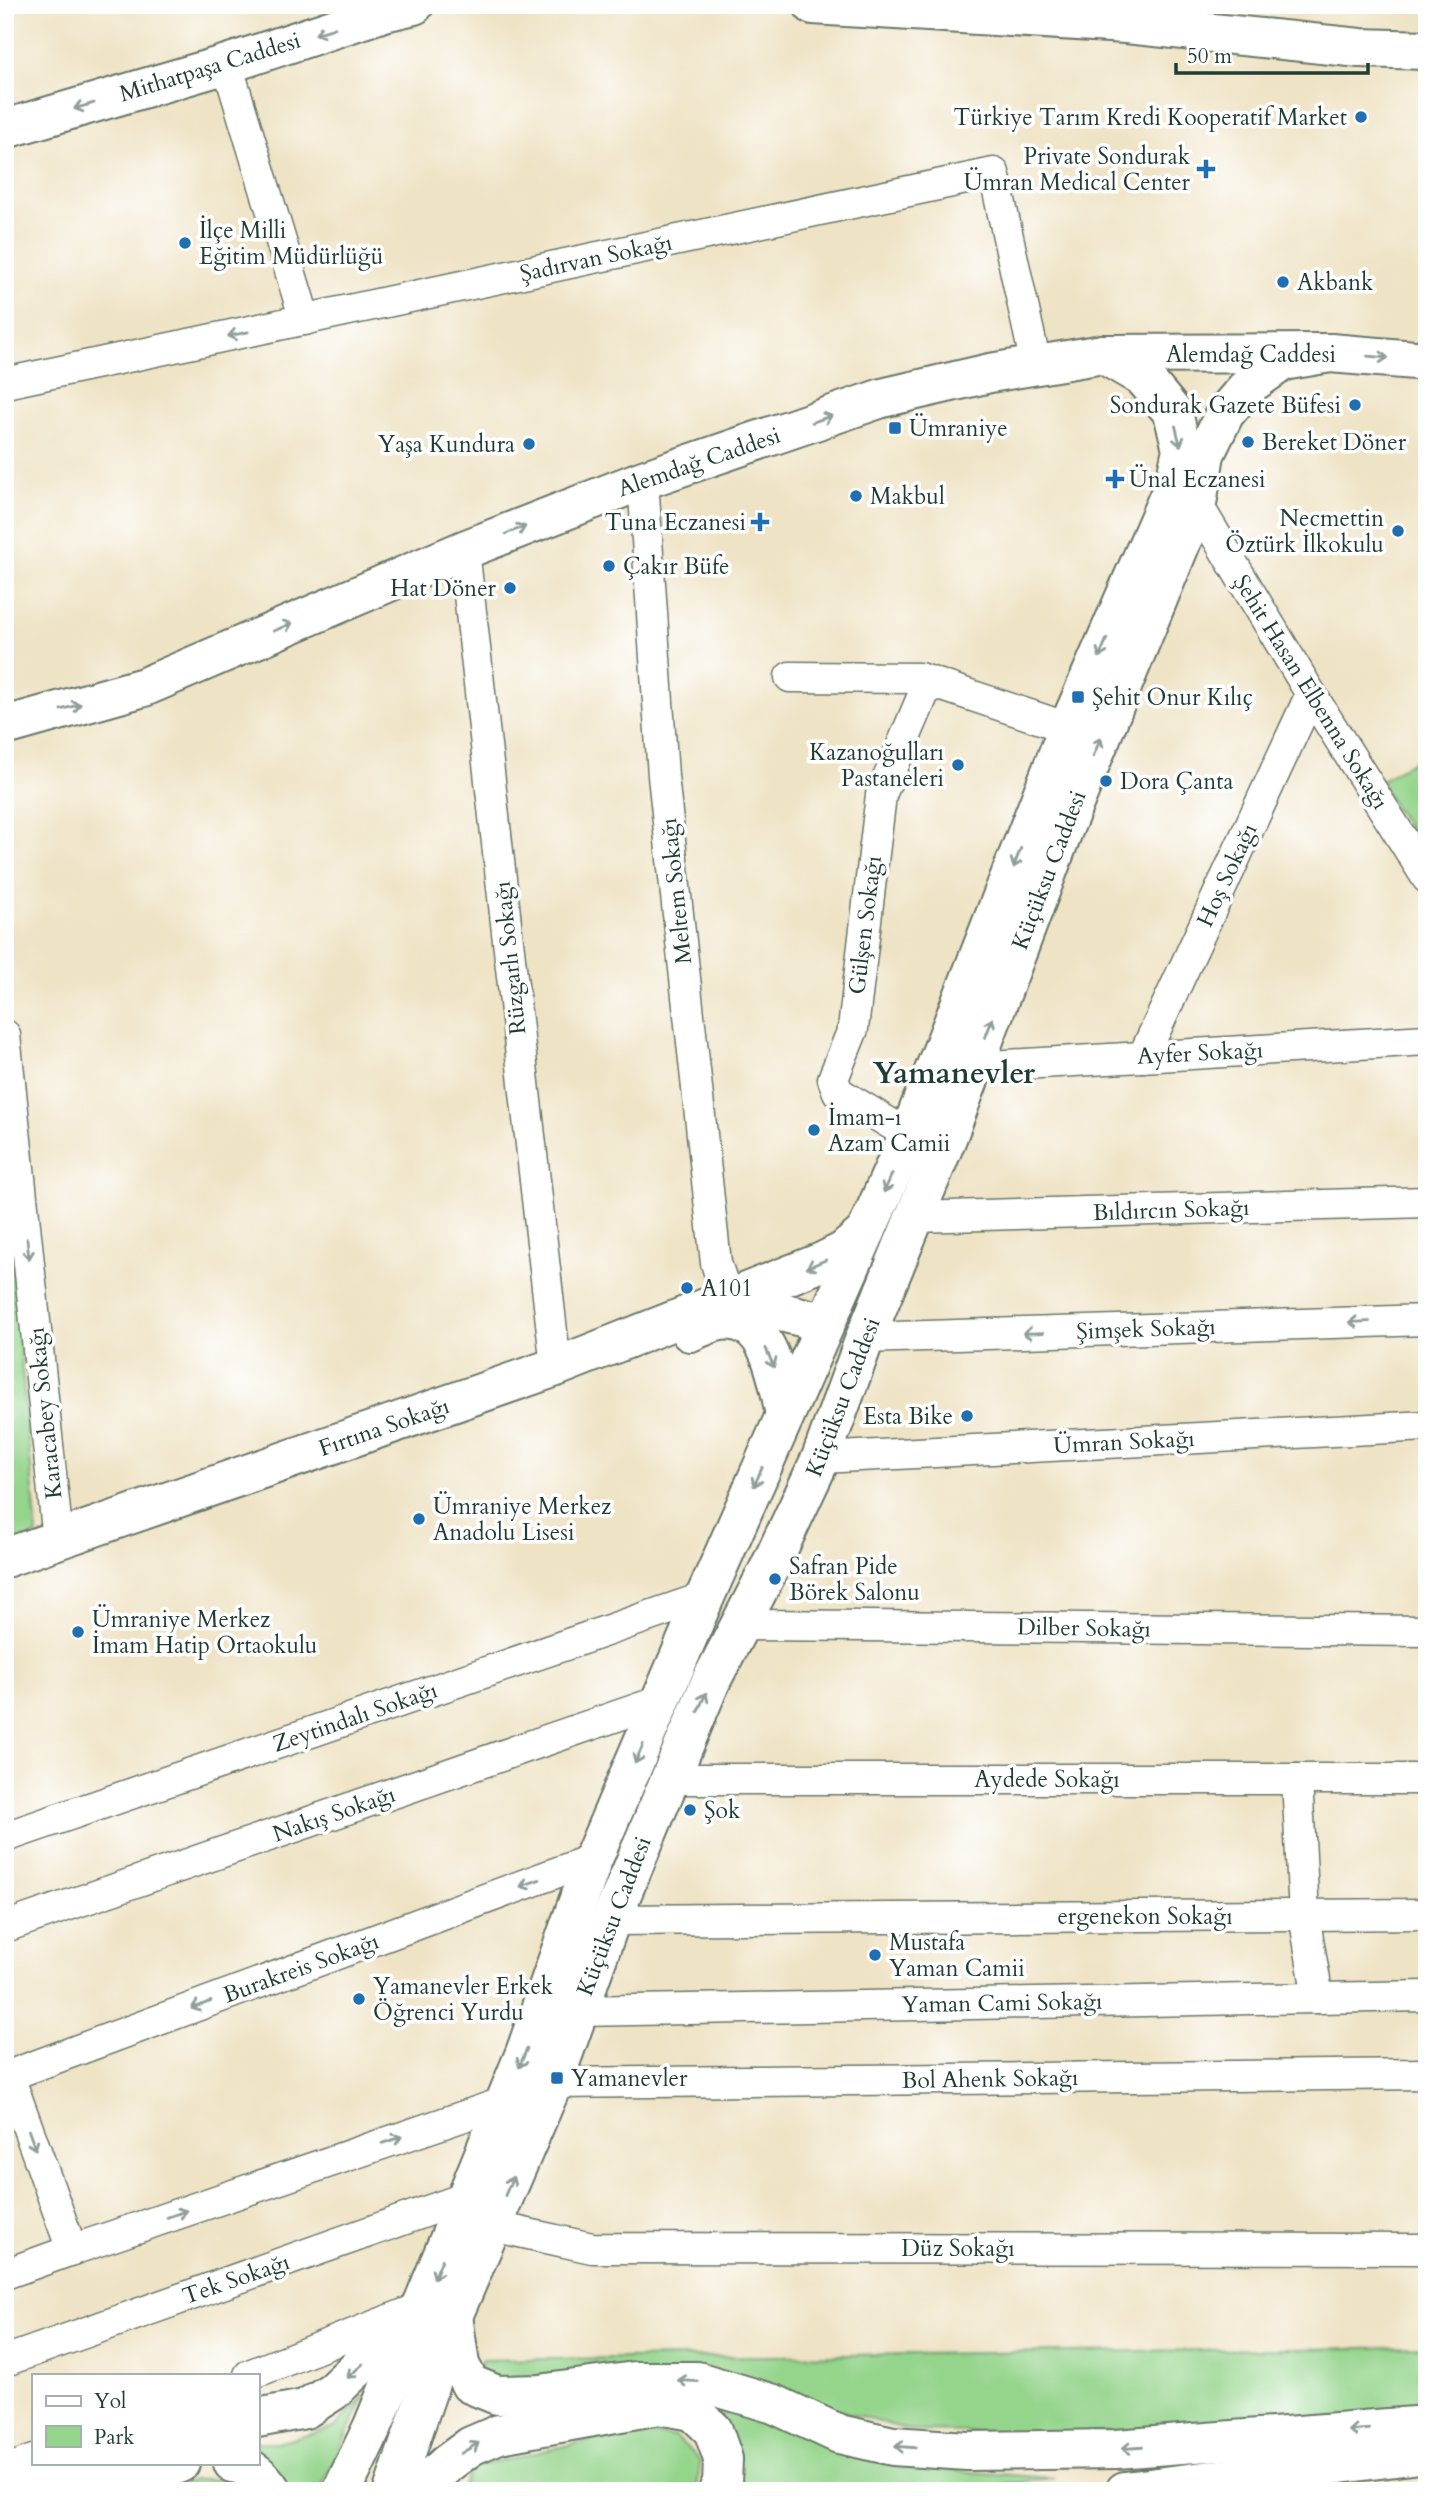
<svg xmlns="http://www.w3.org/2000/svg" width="1432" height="2496" font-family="Cardo,serif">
  <rect width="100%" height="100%" fill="#fff"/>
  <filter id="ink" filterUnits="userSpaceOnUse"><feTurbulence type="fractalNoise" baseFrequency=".0143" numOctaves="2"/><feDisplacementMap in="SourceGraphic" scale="14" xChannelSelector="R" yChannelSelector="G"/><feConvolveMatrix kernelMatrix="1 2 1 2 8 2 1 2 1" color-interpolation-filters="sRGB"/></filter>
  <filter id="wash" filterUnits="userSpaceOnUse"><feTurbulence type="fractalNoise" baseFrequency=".00686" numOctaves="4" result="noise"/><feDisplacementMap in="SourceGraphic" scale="28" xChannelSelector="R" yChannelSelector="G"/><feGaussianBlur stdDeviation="1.57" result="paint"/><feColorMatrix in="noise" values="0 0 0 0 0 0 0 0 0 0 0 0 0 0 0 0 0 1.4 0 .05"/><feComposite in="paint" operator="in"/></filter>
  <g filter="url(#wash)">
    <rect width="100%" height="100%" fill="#efe3c5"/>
    <g fill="#94d48b" stroke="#5a8860" stroke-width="2">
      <polygon points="1427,753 1427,859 1379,782"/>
      <polygon points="5,1184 37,1535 5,1545"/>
      <polygon points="1427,2347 1427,2412 1066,2434 912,2431 808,2402 516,2385 476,2373 482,2360"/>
      <polygon points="366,2394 319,2491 285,2491 257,2459 257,2443 277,2443 334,2428"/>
      <polygon points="704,2395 901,2467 1054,2478 949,2491 734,2491"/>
      <polygon points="628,2431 676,2437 700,2461 697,2491 460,2491 472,2468"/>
      <polygon points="234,2479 244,2491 164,2491 193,2480"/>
    </g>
  </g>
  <g filter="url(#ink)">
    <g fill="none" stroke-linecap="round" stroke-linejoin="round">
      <g stroke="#687767" stroke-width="33">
        <g id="street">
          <polyline points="227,64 305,320"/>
          <polyline points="5,383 994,173 1036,365"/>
          <polyline points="643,480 663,776 716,1263 728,1299"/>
          <polyline points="1197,504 1311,694 1427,878"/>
          <polyline points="464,550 556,1367"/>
          <polyline points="790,677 919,678 1068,728"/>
          <polyline points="5,1035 58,1540"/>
          <polyline points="1143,1057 1311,694"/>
          <polyline points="974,1067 1427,1040"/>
          <polyline points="909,1135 838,1092 833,1079 853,1029 881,795 929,681"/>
          <polyline points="915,1217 1427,1202"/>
          <polyline points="865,1338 1427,1320"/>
          <polyline points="821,1458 1427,1426"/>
          <polyline points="740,1625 1427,1631"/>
          <polyline points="668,1779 1427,1779"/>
          <polyline points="1297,1779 1304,1915 1318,1998"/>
          <polyline points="5,1837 705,1597"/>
          <polyline points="611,1920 1427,1914"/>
          <polyline points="5,1927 663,1700"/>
          <polyline points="578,2011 1427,1996"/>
          <polyline points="9,2076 72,2250 505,2102"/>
          <polyline points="5,2077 593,1859"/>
          <polyline points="553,2083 1427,2074"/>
          <polyline points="492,2226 592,2248 1427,2249"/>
          <polyline points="5,2274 72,2250"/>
          <polyline points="5,2361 467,2197"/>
          <polyline points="249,2375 412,2311"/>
          <polyline points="5,2471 33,2460"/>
        </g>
      </g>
      <g stroke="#687767" stroke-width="42">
        <g id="secondary">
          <polyline points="728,1299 826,1323"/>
          <path d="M 690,1332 C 700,1328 711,1322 721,1321 C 770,1314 778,1381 785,1415"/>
          <polyline points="5,1558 556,1367 822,1262 844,1251 866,1232"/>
        </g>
      </g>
      <g stroke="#687767" stroke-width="42">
        <g id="primary">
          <polyline points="813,5 1126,24 1360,48 1427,50"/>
          <polyline points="5,129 227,64 384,12 414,5"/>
          <polyline points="5,726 144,687 464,550 643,480 882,398 990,373 1103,354 1330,353 1427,361"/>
          <polyline points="342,2491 373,2426 525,2053 593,1859 705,1597 913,1125 1068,728 1175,482 1182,449 1173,413 1144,378 1103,354"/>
          <polyline points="393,2491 453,2316 553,2083 611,1920 711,1681 768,1571 821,1458 865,1338 947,1138 1064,828 1197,504 1205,454 1225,413 1249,385 1283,361 1330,353"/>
        </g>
      </g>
      <g stroke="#687767" stroke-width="42">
        <g id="highway">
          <polyline points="453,2316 460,2365 470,2384 497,2395 539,2394 635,2381 697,2381 774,2404 839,2434 893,2446 967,2451 1116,2449 1427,2425"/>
          <polyline points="257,2418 305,2409 333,2391 422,2307"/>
          <path d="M 233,2463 C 251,2466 262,2476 272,2491"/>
          <polyline points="27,2491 104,2463"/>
          <polyline points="108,2491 180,2463"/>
          <polyline points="418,2491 448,2463 471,2446 499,2434 659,2405 693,2411 713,2430 723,2459 722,2483 718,2491"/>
          <polyline points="1125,2491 1427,2453"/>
        </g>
      </g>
      <use href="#street" stroke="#fff" stroke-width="30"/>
      <use href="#secondary" stroke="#fff" stroke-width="38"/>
      <use href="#primary" stroke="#fff" stroke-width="38"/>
      <use href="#highway" stroke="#fff" stroke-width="38"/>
    </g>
    <defs><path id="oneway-shaft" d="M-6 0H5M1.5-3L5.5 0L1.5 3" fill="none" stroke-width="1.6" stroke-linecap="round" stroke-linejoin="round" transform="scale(1.75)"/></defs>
    <g stroke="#8f9e9a">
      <use href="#oneway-shaft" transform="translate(325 31) rotate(162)"/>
      <use href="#oneway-shaft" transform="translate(84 106) rotate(164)"/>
      <use href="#oneway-shaft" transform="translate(238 334) rotate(168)"/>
      <use href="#oneway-shaft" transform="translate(1378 357) rotate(5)"/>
      <use href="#oneway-shaft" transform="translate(822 419) rotate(-19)"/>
      <use href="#oneway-shaft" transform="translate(1178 436) rotate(76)"/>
      <use href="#oneway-shaft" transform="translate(516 530) rotate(-21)"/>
      <use href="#oneway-shaft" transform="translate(283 627) rotate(-23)"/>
      <use href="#oneway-shaft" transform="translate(1103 648) rotate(113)"/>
      <use href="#oneway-shaft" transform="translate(71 707) rotate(-16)"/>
      <use href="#oneway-shaft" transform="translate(1097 747) rotate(-68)"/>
      <use href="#oneway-shaft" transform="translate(1017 858) rotate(111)"/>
      <use href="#oneway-shaft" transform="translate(989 1028) rotate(-69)"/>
      <use href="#oneway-shaft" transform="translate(888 1183) rotate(114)"/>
      <use href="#oneway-shaft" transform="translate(28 1249) rotate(84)"/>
      <use href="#oneway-shaft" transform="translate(816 1264) rotate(158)"/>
      <use href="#oneway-shaft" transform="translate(1359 1322) rotate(178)"/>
      <use href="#oneway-shaft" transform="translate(1033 1333) rotate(178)"/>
      <use href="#oneway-shaft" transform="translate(770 1358) rotate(67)"/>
      <use href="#oneway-shaft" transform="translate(758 1477) rotate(114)"/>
      <use href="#oneway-shaft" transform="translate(702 1702) rotate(-66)"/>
      <use href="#oneway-shaft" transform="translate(639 1754) rotate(114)"/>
      <use href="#oneway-shaft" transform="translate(530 1883) rotate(160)"/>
      <use href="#oneway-shaft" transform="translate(201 2005) rotate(160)"/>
      <use href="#oneway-shaft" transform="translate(523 2058) rotate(112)"/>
      <use href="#oneway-shaft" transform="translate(32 2140) rotate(70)"/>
      <use href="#oneway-shaft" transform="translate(392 2140) rotate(-19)"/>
      <use href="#oneway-shaft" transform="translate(509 2186) rotate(-67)"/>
      <use href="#oneway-shaft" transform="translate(177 2214) rotate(-19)"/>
      <use href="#oneway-shaft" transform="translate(438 2269) rotate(113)"/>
      <use href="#oneway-shaft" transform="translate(355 2371) rotate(138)"/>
      <use href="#oneway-shaft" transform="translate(688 2381) rotate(-177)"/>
      <use href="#oneway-shaft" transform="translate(1359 2430) rotate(176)"/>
      <use href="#oneway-shaft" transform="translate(905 2447) rotate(-176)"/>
      <use href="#oneway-shaft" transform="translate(470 2448) rotate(-31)"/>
      <use href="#oneway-shaft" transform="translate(1132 2448) rotate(176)"/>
    </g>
  </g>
  <g fill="#1f6fb2" stroke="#fff" stroke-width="2.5">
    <circle cx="1361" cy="117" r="7"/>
    <path d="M1202.5 158.5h7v7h7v7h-7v7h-7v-7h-7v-7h7z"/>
    <circle cx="185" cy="243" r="7"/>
    <circle cx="1283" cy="282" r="7"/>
    <circle cx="1355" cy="405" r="7"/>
    <rect x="888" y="421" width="14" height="14" rx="3.5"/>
    <circle cx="1248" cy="442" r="7"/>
    <circle cx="529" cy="444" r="7"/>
    <path d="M1111.5 468.5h7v7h7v7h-7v7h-7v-7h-7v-7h7z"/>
    <circle cx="856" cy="496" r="7"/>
    <path d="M756.5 511.5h7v7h7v7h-7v7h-7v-7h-7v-7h7z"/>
    <circle cx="1398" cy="531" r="7"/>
    <circle cx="609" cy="566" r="7"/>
    <circle cx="510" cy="588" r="7"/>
    <rect x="1071" y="690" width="14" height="14" rx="3.5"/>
    <circle cx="958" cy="765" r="7"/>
    <circle cx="1106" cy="781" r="7"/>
    <circle cx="814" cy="1130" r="7"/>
    <circle cx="687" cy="1288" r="7"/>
    <circle cx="967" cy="1416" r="7"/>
    <circle cx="419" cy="1519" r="7"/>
    <circle cx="775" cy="1579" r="7"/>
    <circle cx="78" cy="1632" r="7"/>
    <circle cx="690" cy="1810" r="7"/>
    <circle cx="875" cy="1955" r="7"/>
    <circle cx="359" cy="1999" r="7"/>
    <rect x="550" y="2071" width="14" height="14" rx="3.5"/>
  </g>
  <g text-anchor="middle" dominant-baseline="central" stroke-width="7" stroke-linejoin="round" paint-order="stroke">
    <g font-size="23" fill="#1f3d34" stroke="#fff">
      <text transform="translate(210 67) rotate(-17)">Mithatpaşa Caddesi</text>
      <text transform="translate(596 258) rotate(-12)">Şadırvan Sokağı</text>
      <text x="1251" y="354">Alemdağ Caddesi</text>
      <text transform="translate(699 462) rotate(-19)">Alemdağ Caddesi</text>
      <text transform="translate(1311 692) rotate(58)">Şehit Hasan Elbenna Sokağı</text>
      <text transform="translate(1049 870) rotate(-69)">Küçüksu Caddesi</text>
      <text transform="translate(1227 875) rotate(-65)">Hoş Sokağı</text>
      <text transform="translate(676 891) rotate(-96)">Meltem Sokağı</text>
      <text transform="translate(865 925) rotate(-83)">Gülşen Sokağı</text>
      <text transform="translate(510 958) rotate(-96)">Rüzgarlı Sokağı</text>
      <text transform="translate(1200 1053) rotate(-3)">Ayfer Sokağı</text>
      <text transform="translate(1171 1210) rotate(-2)">Bıldırcın Sokağı</text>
      <text transform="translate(1146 1329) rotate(-2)">Şimşek Sokağı</text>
      <text transform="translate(843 1397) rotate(-69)">Küçüksu Caddesi</text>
      <text transform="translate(45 1413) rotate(-96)">Karacabey Sokağı</text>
      <text transform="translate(384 1427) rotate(-19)">Fırtına Sokağı</text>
      <text transform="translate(1124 1442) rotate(-3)">Ümran Sokağı</text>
      <text transform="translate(1084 1628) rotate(1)">Dilber Sokağı</text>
      <text transform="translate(355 1717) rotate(-19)">Zeytindalı Sokağı</text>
      <text x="1047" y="1779">Aydede Sokağı</text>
      <text transform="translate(334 1814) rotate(-19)">Nakış Sokağı</text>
      <text transform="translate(614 1916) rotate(-69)">Küçüksu Caddesi</text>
      <text x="1145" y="1916">ergenekon Sokağı</text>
      <text transform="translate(301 1968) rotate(-20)">Burakreis Sokağı</text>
      <text transform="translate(1002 2003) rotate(-1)">Yaman Cami Sokağı</text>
      <text transform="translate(990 2079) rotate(-1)">Bol Ahenk Sokağı</text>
      <text x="958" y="2248">Düz Sokağı</text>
      <text transform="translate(236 2279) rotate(-19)">Tek Sokağı</text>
    </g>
    <g font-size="23" fill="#1f3d34" stroke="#fff" text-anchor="start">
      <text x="1347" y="117" text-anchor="end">Türkiye Tarım Kredi Kooperatif Market</text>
      <text x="1190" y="156" text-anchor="end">Private Sondurak<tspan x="1190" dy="26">Ümran Medical Center</tspan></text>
      <text x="199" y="230">İlçe Milli<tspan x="199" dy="26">Eğitim Müdürlüğü</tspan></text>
      <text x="1297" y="282">Akbank</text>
      <text x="1341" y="405" text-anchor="end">Sondurak Gazete Büfesi</text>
      <text x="909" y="428">Ümraniye</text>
      <text x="1262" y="442">Bereket Döner</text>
      <text x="515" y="444" text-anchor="end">Yaşa Kundura</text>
      <text x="1129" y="479">Ünal Eczanesi</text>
      <text x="870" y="496">Makbul</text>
      <text x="1384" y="518" text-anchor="end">Necmettin<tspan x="1384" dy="26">Öztürk İlkokulu</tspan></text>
      <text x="746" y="522" text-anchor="end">Tuna Eczanesi</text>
      <text x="623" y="566">Çakır Büfe</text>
      <text x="496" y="588" text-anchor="end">Hat Döner</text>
      <text x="1092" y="697">Şehit Onur Kılıç</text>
      <text x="944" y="752" text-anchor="end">Kazanoğulları<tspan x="944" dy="26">Pastaneleri</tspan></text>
      <text x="1120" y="781">Dora Çanta</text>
      <text x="828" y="1117">İmam-ı<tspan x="828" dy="26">Azam Camii</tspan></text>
      <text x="701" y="1288">A101</text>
      <text x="953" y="1416" text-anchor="end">Esta Bike</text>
      <text x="433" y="1506">Ümraniye Merkez<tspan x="433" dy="26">Anadolu Lisesi</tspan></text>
      <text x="789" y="1566">Safran Pide<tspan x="789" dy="26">Börek Salonu</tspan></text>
      <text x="92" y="1619">Ümraniye Merkez<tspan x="92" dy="26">İmam Hatip Ortaokulu</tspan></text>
      <text x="704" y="1810">Şok</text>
      <text x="889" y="1942">Mustafa<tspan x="889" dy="26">Yaman Camii</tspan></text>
      <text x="373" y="1986">Yamanevler Erkek<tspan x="373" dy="26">Öğrenci Yurdu</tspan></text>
      <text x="571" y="2078">Yamanevler</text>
    </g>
    <g font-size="30" font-weight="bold" fill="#1f3d34" stroke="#fff">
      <text x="954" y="1073">Yamanevler</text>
    </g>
  </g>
  <rect width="1432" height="2496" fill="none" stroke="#fff" stroke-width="28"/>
  <rect x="32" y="2374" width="228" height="91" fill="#ffffff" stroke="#a5b1ae" stroke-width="2"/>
  <rect x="46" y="2396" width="35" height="10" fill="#ffffff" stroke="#a5b1ae" stroke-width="2"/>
  <text x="94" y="2408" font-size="21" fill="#1f3d34">Yol</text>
  <rect x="46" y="2426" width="35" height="21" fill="#94d48b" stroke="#a5b1ae" stroke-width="2"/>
  <text x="94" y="2444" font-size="21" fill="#1f3d34">Park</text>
  <path d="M1176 63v10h192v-10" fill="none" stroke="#1f3d34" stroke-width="3.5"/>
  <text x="1187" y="63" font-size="21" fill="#1f3d34" stroke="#ffffff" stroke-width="5" paint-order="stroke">50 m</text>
</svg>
